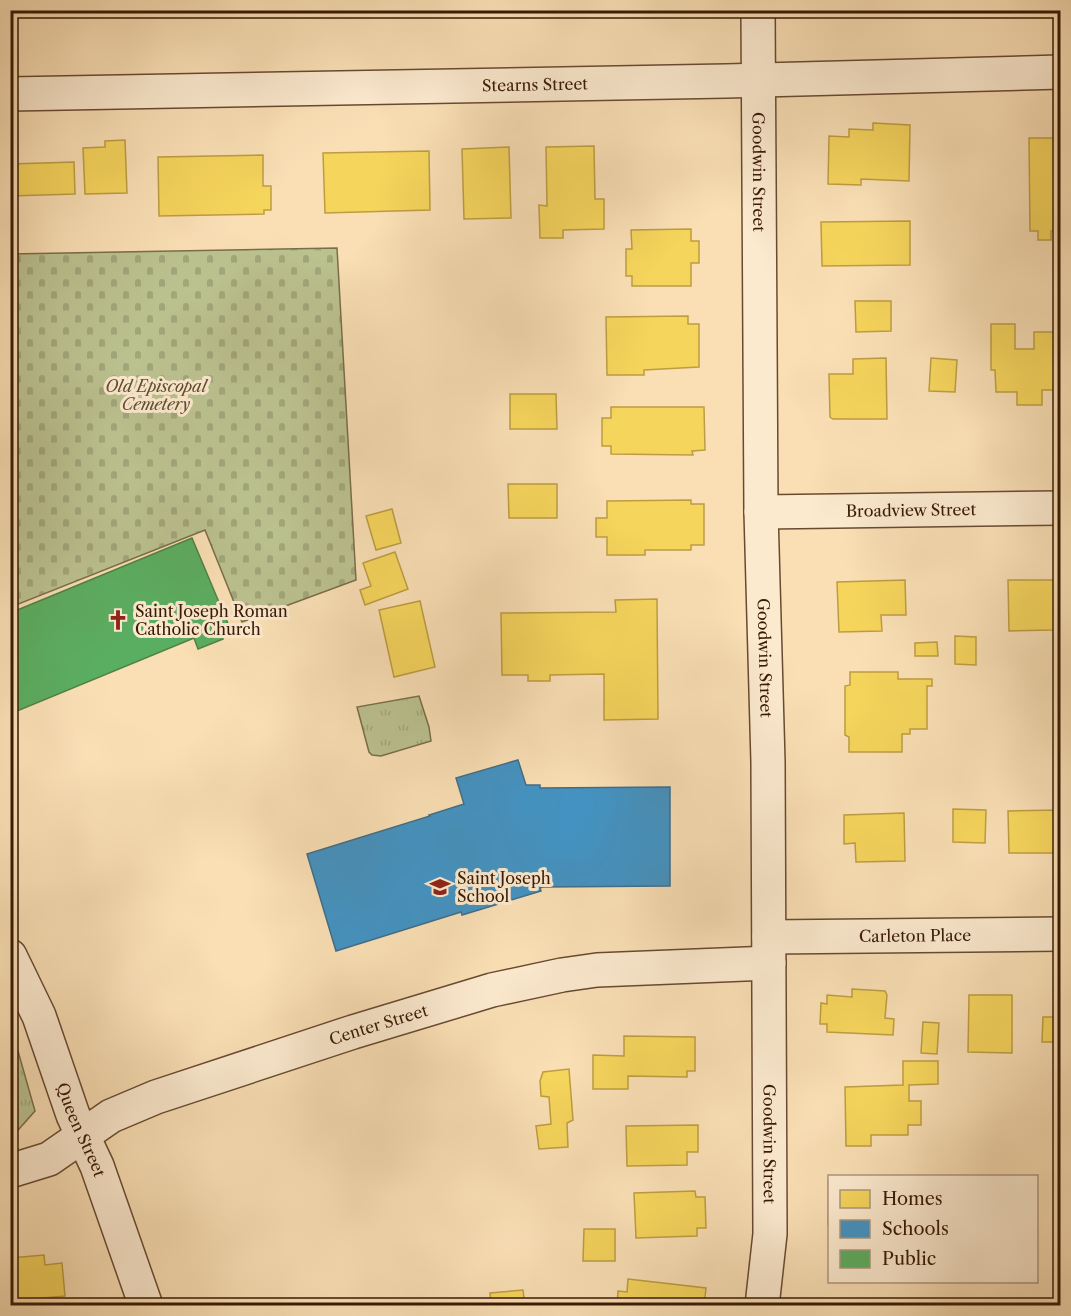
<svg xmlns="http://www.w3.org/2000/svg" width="1071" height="1316" font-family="'Libre Caslon Text',serif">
  <defs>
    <pattern id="grass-tufts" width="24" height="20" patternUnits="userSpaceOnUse" patternTransform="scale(1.5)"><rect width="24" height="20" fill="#bbc290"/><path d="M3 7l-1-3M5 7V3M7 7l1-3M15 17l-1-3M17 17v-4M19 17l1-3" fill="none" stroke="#a2a67b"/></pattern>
    <pattern id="cemetery-stones" width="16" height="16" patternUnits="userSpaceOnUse" patternTransform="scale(1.5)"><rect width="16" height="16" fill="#bbc290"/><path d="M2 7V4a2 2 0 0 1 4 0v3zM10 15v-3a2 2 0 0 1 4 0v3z" fill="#a2a67b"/></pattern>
  </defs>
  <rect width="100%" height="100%" fill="#fadfb5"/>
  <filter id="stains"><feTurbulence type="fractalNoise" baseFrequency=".00333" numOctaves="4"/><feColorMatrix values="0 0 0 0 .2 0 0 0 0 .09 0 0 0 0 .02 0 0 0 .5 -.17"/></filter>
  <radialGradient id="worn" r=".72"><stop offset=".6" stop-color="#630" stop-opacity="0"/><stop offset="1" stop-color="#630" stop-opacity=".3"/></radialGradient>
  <g fill="url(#grass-tufts)" stroke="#7a6e4a" stroke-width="1.5">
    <polygon points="419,696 429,727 431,741 381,756 372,755 369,752 357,707"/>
    <polygon points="10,1023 35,1111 11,1138 10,1138"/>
  </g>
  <polygon fill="url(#cemetery-stones)" stroke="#7a6e4a" stroke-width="1.5" points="337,248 356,580 242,622 205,530 11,607 11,254"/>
  <g fill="#f6d55c" stroke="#bd9d42" stroke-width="1.5">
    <polygon points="61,10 93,10 93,12 61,13"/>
    <polygon points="205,10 242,10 242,16 205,15"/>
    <rect x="289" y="10" width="43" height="5"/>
    <polygon points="873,123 910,125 909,181 861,179 861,185 828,184 829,136 849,137 849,129 873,130"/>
    <polygon points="1029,138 1060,138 1060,231 1051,231 1051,240 1038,240 1038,231 1030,231"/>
    <polygon points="125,140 127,193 85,194 83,148 105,147 105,141"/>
    <polygon points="594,146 595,199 604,199 604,229 563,230 563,238 540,238 539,205 547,206 546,147"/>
    <polygon points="509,147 511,218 464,219 462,149"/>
    <polygon points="429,151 430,210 325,213 323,153"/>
    <polygon points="263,155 263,186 271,186 271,210 264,210 264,214 159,216 158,157"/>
    <polygon points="74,162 75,194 10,196 10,164"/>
    <polygon points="910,221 910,265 822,266 821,222"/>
    <polygon points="691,229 691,241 699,241 699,263 691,263 691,286 632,286 632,276 626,276 626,249 632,249 631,230"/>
    <polygon points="855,301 891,301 891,331 856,332"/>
    <polygon points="688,316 688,324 699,324 699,367 644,370 644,375 607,375 606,317"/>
    <polygon points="991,324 1015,324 1015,349 1034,349 1034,332 1060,332 1060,390 1042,390 1042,405 1017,405 1017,392 996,392 995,370 991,370"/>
    <polygon points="886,358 887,419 833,419 830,417 829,374 853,374 853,359"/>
    <polygon points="931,358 957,360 955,392 929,391"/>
    <polygon points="510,394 556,394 557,429 510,429"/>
    <polygon points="611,407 704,407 705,450 692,451 693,455 611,454 611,446 602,446 602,418 611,418"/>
    <polygon points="508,484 557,484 557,518 509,518"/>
    <polygon points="691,500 691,504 704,504 704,545 691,545 691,550 645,550 645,555 607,555 607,537 596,537 596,518 607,518 607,501"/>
    <polygon points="392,509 401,543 376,550 366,516"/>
    <polygon points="395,552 408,589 365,605 360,590 371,586 363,563"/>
    <polygon points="905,580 906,615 881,615 882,631 839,632 837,582"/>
    <polygon points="1008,580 1060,580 1060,626 1055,627 1053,630 1009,631"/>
    <polygon points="657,599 658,719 604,720 604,674 550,675 550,681 528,681 528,675 502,675 501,613 616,612 615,600"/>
    <polygon points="420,601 435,667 394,677 379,610"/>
    <polygon points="955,636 976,637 976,665 955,664"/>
    <polygon points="937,642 938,656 915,656 915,643"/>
    <polygon points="850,672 898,672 898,679 932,679 932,686 927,686 927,729 910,729 910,734 902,734 902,752 849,752 849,737 845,735 845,686 850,685"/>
    <polygon points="953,809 986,810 985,843 953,842"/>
    <polygon points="1060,810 1060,853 1009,853 1008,811"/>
    <polygon points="904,813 905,861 856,862 855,843 844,844 844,815"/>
    <polygon points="852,989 885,991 887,995 885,1018 894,1019 893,1035 827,1032 827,1024 820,1024 821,1003 827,1004 827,995 852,997"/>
    <polygon points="969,995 1012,995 1012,1053 968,1052"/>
    <polygon points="1055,1009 1060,1009 1060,1051 1055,1051 1055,1042 1042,1042 1043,1017 1055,1017"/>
    <polygon points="923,1022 939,1023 937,1054 921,1053"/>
    <polygon points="624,1036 695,1037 695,1071 687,1071 687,1077 628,1076 628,1089 593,1089 593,1055 624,1056"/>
    <polygon points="903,1061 938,1061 938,1084 909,1085 909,1101 921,1101 921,1125 908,1125 908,1135 871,1135 871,1146 846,1146 845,1087 903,1085"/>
    <polygon points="569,1069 573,1120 567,1123 568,1147 539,1149 536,1126 551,1124 549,1097 541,1096 540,1081 543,1072"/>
    <polygon points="698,1125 698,1152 687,1152 687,1165 627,1166 626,1126"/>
    <rect x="828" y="1180" width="2" height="45"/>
    <polygon points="695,1191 696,1197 705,1197 706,1228 697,1228 697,1236 636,1238 634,1193"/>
    <polygon points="584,1229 615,1229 615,1261 583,1261"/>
    <polygon points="44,1255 45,1265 62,1263 65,1296 10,1301 10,1258"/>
    <polygon points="628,1279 706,1288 704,1306 617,1306 618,1291 627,1292"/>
    <polygon points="523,1290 525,1306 491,1306 490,1293"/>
  </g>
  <polygon fill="#4393c3" stroke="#406e8a" stroke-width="1.5" points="518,760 526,785 540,785 540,788 670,787 670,886 543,887 540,888 541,891 462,915 461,912 336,951 307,854 430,816 429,815 464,804 456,778"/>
  <polygon fill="#5aae61" stroke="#508145" stroke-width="1.5" points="192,538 229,626 219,630 223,639 198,649 194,638 10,714 10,613"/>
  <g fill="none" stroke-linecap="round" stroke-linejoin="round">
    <g stroke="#684a31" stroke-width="36">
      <g id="street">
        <path id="s1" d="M 758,10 L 761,512 L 768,762 L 770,1234 L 762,1306"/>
        <path id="s2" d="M 10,94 L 726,81 L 1060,72"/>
        <path id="s3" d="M 761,512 L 1060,508"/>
        <path id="s4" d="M 769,937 L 1060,934"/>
        <path id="s5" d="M 10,956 L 39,1016 L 73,1115 L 97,1166 L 146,1306"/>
        <path id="s6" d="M 10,1171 L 49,1159 L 111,1116 L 156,1097 L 353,1032 L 492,990 L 562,975 L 597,970 L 769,963"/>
      </g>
    </g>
    <use href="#street" stroke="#fceacf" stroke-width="33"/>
  </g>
  <defs>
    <g id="church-bare" transform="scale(1.62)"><path d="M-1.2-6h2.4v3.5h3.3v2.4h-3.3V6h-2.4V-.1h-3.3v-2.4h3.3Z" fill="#8f2418" stroke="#fceacf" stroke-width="2.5" paint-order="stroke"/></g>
    <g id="school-bare" transform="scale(1.62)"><path d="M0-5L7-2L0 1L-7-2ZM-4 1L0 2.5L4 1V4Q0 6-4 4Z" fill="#8f2418" stroke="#fceacf" stroke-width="2.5" paint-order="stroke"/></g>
  </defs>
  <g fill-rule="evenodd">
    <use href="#church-bare" x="118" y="620"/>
    <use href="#school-bare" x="440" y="887"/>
  </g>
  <g text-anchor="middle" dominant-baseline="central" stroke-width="6" stroke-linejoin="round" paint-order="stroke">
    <g font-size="16" fill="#381905" stroke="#fceacf">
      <text stroke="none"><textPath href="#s2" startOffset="525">Stearns Street</textPath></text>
      <text stroke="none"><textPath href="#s1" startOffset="162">Goodwin Street</textPath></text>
      <text stroke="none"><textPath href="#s3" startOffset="150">Broadview Street</textPath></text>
      <text stroke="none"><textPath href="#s1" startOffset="648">Goodwin Street</textPath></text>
      <text stroke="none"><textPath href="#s4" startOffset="146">Carleton Place</textPath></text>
      <text stroke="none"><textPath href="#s6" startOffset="399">Center Street</textPath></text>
      <text stroke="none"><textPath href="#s5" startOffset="188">Queen Street</textPath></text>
      <text stroke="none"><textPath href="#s1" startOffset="1134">Goodwin Street</textPath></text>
    </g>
    <g font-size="16" font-style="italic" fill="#5f4c2f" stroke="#fceacf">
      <text x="156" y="386">Old Episcopal<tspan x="156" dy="18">Cemetery</tspan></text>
    </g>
    <g font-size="16" fill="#381905" stroke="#fceacf" text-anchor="start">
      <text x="135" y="611">Saint Joseph Roman<tspan x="135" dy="18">Catholic Church</tspan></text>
      <text x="457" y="878">Saint Joseph<tspan x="457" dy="18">School</tspan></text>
    </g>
  </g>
  <rect width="1071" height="1316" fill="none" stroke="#fadfb5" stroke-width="36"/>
  <rect x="12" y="12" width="1047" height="1292" fill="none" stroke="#381905" stroke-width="3"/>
  <rect x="18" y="18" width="1035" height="1280" fill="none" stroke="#381905" stroke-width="1.5"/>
  <rect x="828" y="1175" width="210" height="108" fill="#fceacf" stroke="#ae967e" stroke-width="1.5"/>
  <rect x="840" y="1190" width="30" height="18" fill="#f6d55c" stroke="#ae967e" stroke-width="1.5"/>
  <text x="882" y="1205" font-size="18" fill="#381905">Homes</text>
  <rect x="840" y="1220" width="30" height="18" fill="#4393c3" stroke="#ae967e" stroke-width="1.5"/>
  <text x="882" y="1235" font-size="18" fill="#381905">Schools</text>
  <rect x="840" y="1250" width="30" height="18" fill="#5aae61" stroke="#ae967e" stroke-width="1.5"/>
  <text x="882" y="1265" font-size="18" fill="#381905">Public</text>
  <rect width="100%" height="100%" filter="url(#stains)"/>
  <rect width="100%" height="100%" fill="url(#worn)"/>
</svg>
